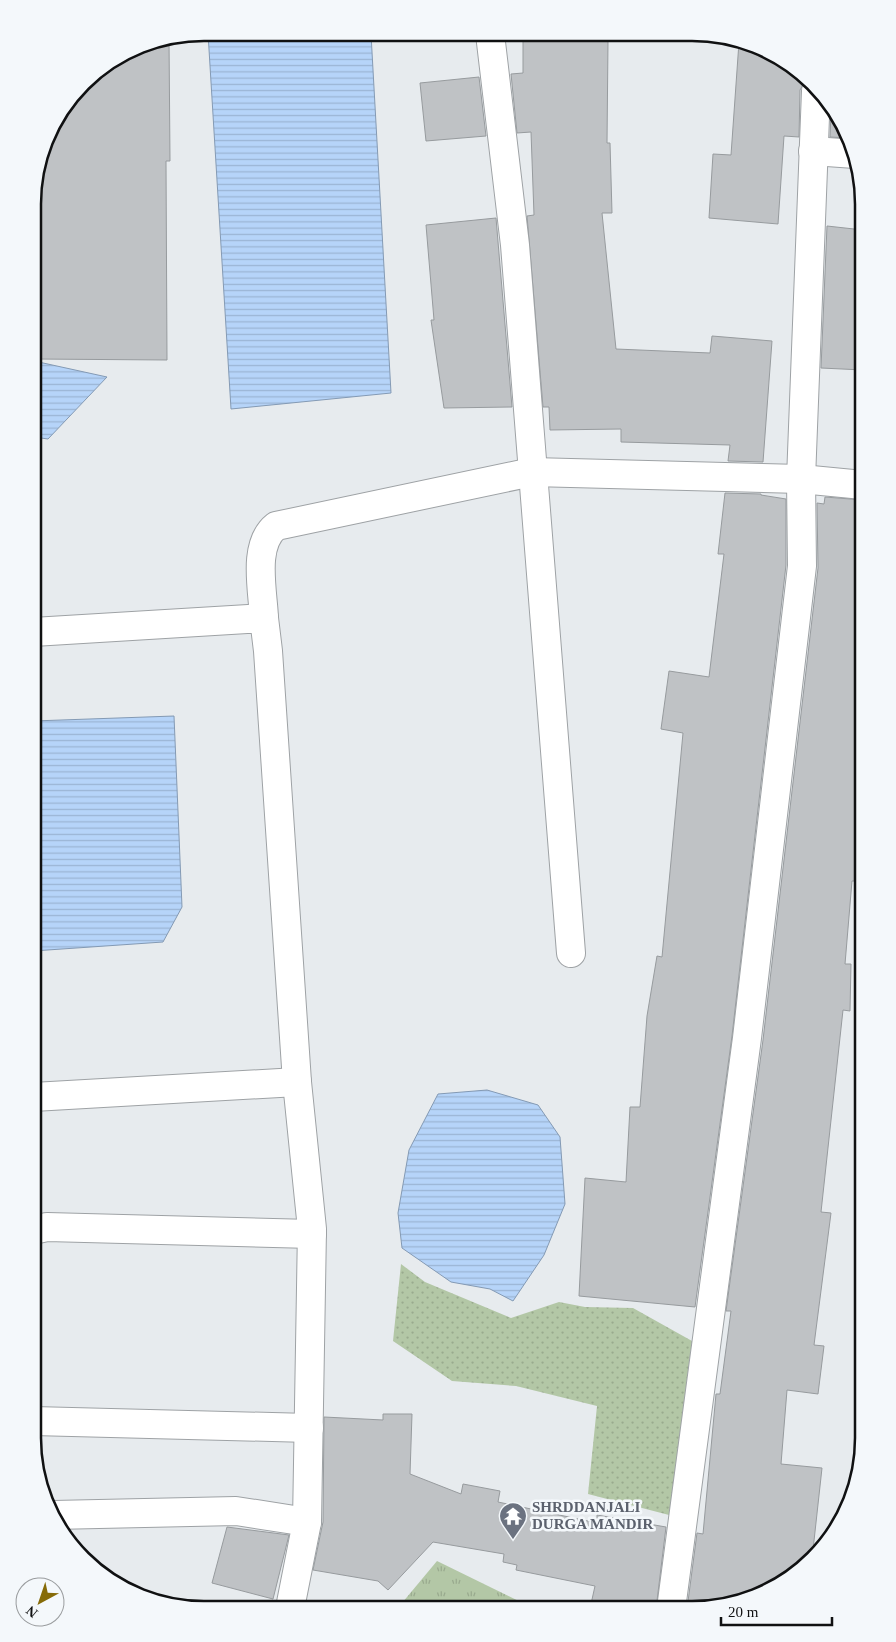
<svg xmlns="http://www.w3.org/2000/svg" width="896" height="1642" font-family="Georgia,serif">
  <defs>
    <pattern id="grass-dots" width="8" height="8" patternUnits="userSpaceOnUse" patternTransform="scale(1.25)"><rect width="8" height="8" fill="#b3c7a6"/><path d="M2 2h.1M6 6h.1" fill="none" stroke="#99aa8e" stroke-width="1.8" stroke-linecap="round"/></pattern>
    <pattern id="park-tufts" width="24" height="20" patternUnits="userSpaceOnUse" patternTransform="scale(1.25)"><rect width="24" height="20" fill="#b3c7a6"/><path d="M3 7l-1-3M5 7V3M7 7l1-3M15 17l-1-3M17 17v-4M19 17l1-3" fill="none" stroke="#99aa8e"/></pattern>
    <pattern id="water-rules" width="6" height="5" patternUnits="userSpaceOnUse" patternTransform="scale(1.25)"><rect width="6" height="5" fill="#b6d4f9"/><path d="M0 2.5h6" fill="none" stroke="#9bb5d4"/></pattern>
  </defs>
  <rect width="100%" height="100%" fill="#e7ebee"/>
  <polygon fill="url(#grass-dots)" points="401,1264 425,1282 511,1318 559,1302 585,1307 633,1308 692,1341 669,1515 588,1494 597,1406 516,1386 452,1381 393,1341"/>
  <polygon fill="url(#park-tufts)" points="437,1561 535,1609 397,1609"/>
  <g fill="url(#water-rules)" stroke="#849ab4">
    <polygon points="208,33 371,34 391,393 231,409"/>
    <polygon points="34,361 107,377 48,439 34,437"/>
    <polygon points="174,716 182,907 163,942 33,951 33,721"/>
    <polygon points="487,1090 538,1105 560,1137 565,1204 544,1255 513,1301 490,1289 451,1282 402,1248 398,1213 409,1150 438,1094"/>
  </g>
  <g fill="#bfc2c5" stroke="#979b9e">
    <polygon points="169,39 170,161 166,161 167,360 34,359 34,182 50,128 91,75 139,45"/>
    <polygon points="523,39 608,41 607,143 610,143 612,213 602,213 616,349 710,353 712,336 772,341 763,462 728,461 730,445 621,442 621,429 550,430 549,407 543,407 527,216 534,215 531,132 517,133 511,74 523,73"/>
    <polygon points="739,42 805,75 807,78 800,90 799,137 784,136 778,224 709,218 713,154 731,155"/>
    <polygon points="479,77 486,136 426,141 420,83"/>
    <polygon points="831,113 847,138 830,137"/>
    <polygon points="496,218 512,407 444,408 431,320 434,320 426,225"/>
    <polygon points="827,226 863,230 863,370 821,368"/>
    <polygon points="725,493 761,494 761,495 786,499 786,565 732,1036 695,1307 579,1296 585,1178 626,1182 630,1107 640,1107 647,1016 657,956 662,957 683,733 661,729 669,671 709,677 724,554 718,554"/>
    <polygon points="825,497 863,500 863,881 852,881 845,964 851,964 850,1011 843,1010 821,1212 831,1213 814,1345 824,1346 818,1394 787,1390 781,1464 822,1468 812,1559 796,1574 747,1600 687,1609 697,1533 703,1534 716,1394 720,1394 731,1311 726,1311 763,1040 818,568 817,503 824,504"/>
    <polygon points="383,1414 412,1414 410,1474 461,1494 463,1484 500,1491 498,1502 597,1523 597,1515 666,1527 656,1609 613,1609 591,1604 595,1586 516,1570 517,1565 503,1562 504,1554 433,1542 388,1590 378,1581 313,1570 323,1522 324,1417 383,1420"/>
    <polygon points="227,1527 289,1535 273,1599 212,1583"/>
  </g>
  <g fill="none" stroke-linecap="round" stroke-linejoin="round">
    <g stroke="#9ea2a5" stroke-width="30">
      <g id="street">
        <polyline points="490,34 515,245 571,953"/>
        <polyline points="813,151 855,154"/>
        <path d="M 264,618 C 263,591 252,545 276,526 L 532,472 L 801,479 L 863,485"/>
        <polyline points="33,632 264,618 268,651 297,1082 312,1229 307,1522 290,1608"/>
        <polyline points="33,1097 297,1082"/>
        <polyline points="33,1230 47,1227 312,1234"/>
        <polyline points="33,1421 309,1428"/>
        <polyline points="53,1515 236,1511 307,1522"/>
        <polyline points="671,1609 747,1038 802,566 801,479 816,91"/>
      </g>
    </g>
    <use href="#street" stroke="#fff" stroke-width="28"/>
  </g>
  <defs>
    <g id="temple-pin" transform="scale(1.4375)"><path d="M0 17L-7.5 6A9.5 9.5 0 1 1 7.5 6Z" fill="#6b7280" stroke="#f4f8fb"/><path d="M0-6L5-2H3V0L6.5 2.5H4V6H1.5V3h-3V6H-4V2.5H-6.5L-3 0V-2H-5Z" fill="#fff"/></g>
  </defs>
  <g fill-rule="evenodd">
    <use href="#temple-pin" x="513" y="1516"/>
  </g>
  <g text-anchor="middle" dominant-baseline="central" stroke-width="5" stroke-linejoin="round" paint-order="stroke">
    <g font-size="15" font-weight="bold" fill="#5b616d" stroke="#f4f8fb" text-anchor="start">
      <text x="532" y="1507">SHRDDANJALI<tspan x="532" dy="17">DURGA MANDIR</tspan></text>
    </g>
  </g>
  <path d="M0 0H896V1642H0ZM204 41H692A163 163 0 0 1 855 204V1438A163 163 0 0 1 692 1601H204A163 163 0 0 1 41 1438V204A163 163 0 0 1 204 41Z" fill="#f4f8fb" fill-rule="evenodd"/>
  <path fill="none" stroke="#101112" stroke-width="2.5" d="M204 41H692A163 163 0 0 1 855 204V1438A163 163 0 0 1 692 1601H204A163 163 0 0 1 41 1438V204A163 163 0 0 1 204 41Z"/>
  <g transform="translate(40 1602) rotate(220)"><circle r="24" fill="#f4f8fb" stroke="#999c9e"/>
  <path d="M0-4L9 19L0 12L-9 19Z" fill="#866b08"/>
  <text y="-8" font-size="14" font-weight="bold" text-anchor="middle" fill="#101112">N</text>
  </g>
  <path d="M721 1617v8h111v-8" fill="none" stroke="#101112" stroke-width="2.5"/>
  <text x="728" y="1617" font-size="15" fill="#101112" stroke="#f4f8fb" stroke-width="4" paint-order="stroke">20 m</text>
</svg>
